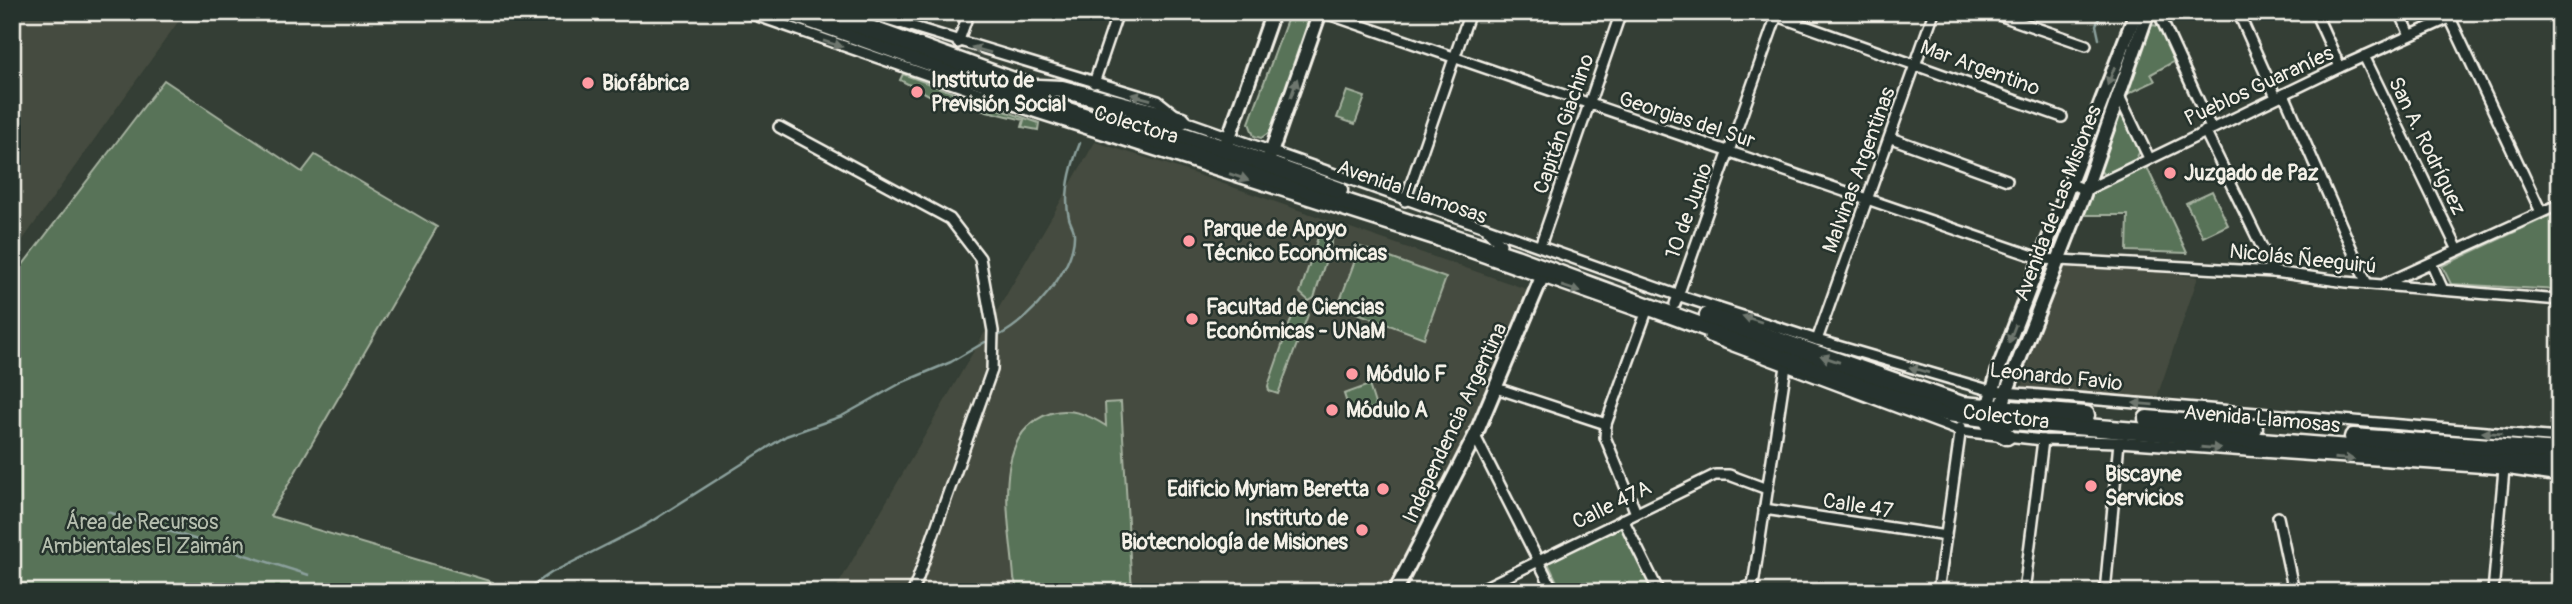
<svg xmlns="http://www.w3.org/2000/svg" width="2572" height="604" font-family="Pangolin,sans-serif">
  <rect width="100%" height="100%" fill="#343e35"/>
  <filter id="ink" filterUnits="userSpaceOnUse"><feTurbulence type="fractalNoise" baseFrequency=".0143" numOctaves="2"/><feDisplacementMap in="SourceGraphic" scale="14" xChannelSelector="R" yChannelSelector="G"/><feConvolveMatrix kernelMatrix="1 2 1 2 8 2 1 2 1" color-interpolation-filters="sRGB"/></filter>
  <g filter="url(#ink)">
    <g fill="#454b3f">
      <polygon points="12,12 185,12 12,255"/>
      <polygon points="1095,142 1166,164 1532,291 1480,415 1393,592 834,592"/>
      <polygon points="2058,258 2198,277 2156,400 2022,388"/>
    </g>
    <g fill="#597359" stroke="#a6b2a0" stroke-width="2">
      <polygon points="1290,12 1308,12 1311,22 1273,130 1261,138 1254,136 1249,123"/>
      <polygon points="2152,25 2158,26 2175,61 2151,74 2155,81 2125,95"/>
      <polygon points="903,74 954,93 951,101 931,96 900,80"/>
      <polygon points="164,80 302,172 315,155 437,227 270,516 493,582 494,592 12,592 12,279"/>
      <polygon points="1347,91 1365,97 1355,124 1337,118"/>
      <polygon points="976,101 1039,123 1038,130 1022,127 1024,120 974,108"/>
      <polygon points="2119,116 2126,117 2140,151 2136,159 2104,175 2099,169"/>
      <polygon points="2146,165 2187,253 2127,251 2128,215 2082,215 2089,192"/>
      <polygon points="2212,191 2228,225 2203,237 2186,203"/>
      <polygon points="2560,211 2560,290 2451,284 2442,266"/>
      <polygon points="1324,229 1331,232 1333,237 1314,298 1309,301 1300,293 1319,234"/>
      <polygon points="1360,247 1446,278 1424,338 1338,306"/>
      <polygon points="1299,308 1306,310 1308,315 1278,394 1269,391 1268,386 1294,311"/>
      <polygon points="1369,385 1376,407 1351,415 1344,394"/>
      <path d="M 1121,402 L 1132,592 L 1018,592 L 1014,578 C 1011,528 987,433 1051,413 C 1071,407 1089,415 1106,426 L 1105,403 Z"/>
      <polygon points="1620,526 1653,592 1562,592 1547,561"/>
    </g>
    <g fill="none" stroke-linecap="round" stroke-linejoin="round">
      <g stroke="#8ba09c" stroke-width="2.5">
        <polyline points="2099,39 2096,25 2102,12"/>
        <path d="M 1000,335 C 1030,320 1076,268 1074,233 C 1074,228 1070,223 1069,218 C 1063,193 1071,166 1080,143"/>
        <polyline points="108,512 309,575"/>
        <polyline points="306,592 307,587"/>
        <polyline points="523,592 551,573 644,526 786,436 842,416 903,382 951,362 985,342"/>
      </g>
      <g stroke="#f4f1e8" stroke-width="14">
        <g id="street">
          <polyline points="746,12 1037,113 1442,242"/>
          <polyline points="864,12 1158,101 1182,120 1677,295 1817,340 1992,391 2560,438"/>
          <polyline points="1322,12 2042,259 2274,272 2346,282 2560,300"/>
          <polyline points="1766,12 2062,117"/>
          <polyline points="1990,12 2086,45"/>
          <polyline points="2158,12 2211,128"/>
          <polyline points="2238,12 2276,97"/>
          <polyline points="2315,12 2340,67"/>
          <polyline points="2400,12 2410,35"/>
          <polyline points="2552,12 2560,30"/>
          <polyline points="2450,18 2541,212"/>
          <polyline points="958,43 969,12"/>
          <polyline points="2364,56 2458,250"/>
          <polyline points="1094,83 1118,12"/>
          <polyline points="2284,94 2367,284"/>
          <polyline points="2119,96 2149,158"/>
          <polyline points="779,127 950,219 980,258 993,331 992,370 913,592"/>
          <polyline points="2205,131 2274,272"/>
          <polyline points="1891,138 2007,180"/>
          <polyline points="2071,184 2086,190 2340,67 2463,12"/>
          <polyline points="1405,201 1470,12"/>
          <polyline points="1488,231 1501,244"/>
          <polyline points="1438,241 1640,312"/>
          <polyline points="1540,246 1621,12"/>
          <polyline points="2431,263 2443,290"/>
          <polyline points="2384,284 2560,204"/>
          <polyline points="1675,304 1778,12"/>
          <polyline points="1709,337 1960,431 2043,440 2119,442 2504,469 2560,477"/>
          <polyline points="1817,340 1934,12"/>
          <polyline points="1496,388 1606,424"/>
          <polyline points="1475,436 1554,592"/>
          <polyline points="1764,509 1946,536"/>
          <polyline points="1636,513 1605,437 1606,424 1649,305"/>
          <polyline points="2278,517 2294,592"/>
          <polyline points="1623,519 1659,592"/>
          <polyline points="1475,592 1715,475 1729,475 1767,489"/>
          <polyline points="1737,592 1753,584"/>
          <polyline points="1752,592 1786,366"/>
          <polyline points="1938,592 1961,427"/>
          <polyline points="2024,592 2043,440"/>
          <polyline points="2105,592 2119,442"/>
          <polyline points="2493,592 2504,469"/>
        </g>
      </g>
      <g stroke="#f4f1e8" stroke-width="18">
        <g id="secondary">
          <polyline points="1222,157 1273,12"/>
          <polyline points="1265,170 1320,12"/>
          <polyline points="1986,415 2000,365 2136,12"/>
          <polyline points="2000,416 2006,393 2083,197 2148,12"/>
          <polyline points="1395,592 1475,436 1545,270"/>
        </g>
      </g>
      <g stroke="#f4f1e8" stroke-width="21">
        <g id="highway">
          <polyline points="789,12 1044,103 1516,258 1911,403 1948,413 2000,420 2560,465"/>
          <polyline points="823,12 1047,93"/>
          <polyline points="1038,88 1062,89 1182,120"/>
          <polyline points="1132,119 1226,149 1339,190"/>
          <polyline points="1708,316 1962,405 2086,415"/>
          <polyline points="1986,418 1992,428 2007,436"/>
          <polyline points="2147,419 2254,428"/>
          <polyline points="2353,437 2560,452"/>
        </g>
      </g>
      <use href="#street" stroke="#26332d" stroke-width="9"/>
      <use href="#secondary" stroke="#26332d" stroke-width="12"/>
      <use href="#highway" stroke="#26332d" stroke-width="16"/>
    </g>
    <defs><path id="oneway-solid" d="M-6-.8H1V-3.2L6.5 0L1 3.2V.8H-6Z" transform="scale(1.75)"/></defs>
    <g fill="#6e766e">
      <use href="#oneway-solid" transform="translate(833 44) rotate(17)"/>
      <use href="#oneway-solid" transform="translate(981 50) rotate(-164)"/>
      <use href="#oneway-solid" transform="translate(2111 76) rotate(111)"/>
      <use href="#oneway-solid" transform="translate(1294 88) rotate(-71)"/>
      <use href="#oneway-solid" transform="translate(1141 97) rotate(-165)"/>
      <use href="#oneway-solid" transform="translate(1239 177) rotate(19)"/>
      <use href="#oneway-solid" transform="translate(1571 289) rotate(18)"/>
      <use href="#oneway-solid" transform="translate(1752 319) rotate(-162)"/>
      <use href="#oneway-solid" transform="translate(2012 334) rotate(111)"/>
      <use href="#oneway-solid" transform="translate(1830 359) rotate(-161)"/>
      <use href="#oneway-solid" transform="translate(1919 370) rotate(-164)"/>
      <use href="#oneway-solid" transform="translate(2143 404) rotate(-175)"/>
      <use href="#oneway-solid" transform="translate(2492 433) rotate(-175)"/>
      <use href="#oneway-solid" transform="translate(2211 448) rotate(4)"/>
      <use href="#oneway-solid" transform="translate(2344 459) rotate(4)"/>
    </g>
  </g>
  <g fill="#ff9aa2" stroke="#26332d" stroke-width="2.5">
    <circle cx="588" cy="83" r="7"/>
    <circle cx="917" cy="92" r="7"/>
    <circle cx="2170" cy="173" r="7"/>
    <circle cx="1189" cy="241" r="7"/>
    <circle cx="1192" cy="319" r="7"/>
    <circle cx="1352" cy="374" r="7"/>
    <circle cx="1332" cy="410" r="7"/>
    <circle cx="2091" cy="486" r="7"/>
    <circle cx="1383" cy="489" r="7"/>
    <circle cx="1362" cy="530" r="7"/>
  </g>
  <g text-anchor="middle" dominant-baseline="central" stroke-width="5" stroke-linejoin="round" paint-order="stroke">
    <g font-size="21" fill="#f4f1e8" stroke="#26332d">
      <text transform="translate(1980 68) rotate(20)">Mar Argentino</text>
      <text transform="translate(2259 86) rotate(-25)">Pueblos Guaraníes</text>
      <text transform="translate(1687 120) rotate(18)">Georgias del Sur</text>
      <text transform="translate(1564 124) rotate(-71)">Capitán Giachino</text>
      <text transform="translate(1136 125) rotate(17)">Colectora</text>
      <text transform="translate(2427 146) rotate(64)">San A. Rodríguez</text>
      <text transform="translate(1859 170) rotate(-70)">Malvinas Argentinas</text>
      <text transform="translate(1412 192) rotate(19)">Avenida Llamosas</text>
      <text transform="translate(2058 203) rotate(-69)">Avenida de Las Misiones</text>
      <text transform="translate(1689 211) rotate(-70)">10 de Junio</text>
      <text transform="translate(2303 259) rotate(6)">Nicolás Ñeeguirú</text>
      <text transform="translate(2056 377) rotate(6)">Leonardo Favio</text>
      <text transform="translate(2006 417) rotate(7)">Colectora</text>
      <text transform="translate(2262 419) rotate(5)">Avenida Llamosas</text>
      <text transform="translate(1455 423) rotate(-65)">Independencia Argentina</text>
      <text transform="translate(1612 505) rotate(-26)">Calle 47A</text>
      <text transform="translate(1858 506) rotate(9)">Calle 47</text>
    </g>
    <g font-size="21" font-weight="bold" fill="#f4f1e8" stroke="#26332d" text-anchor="start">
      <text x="931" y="80">Instituto de<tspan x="931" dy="24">Previsión Social</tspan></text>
      <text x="602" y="83">Biofábrica</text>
      <text x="2184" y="173">Juzgado de Paz</text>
      <text x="1203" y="229">Parque de Apoyo<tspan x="1203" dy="24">Técnico Económicas</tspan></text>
      <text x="1206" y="307">Facultad de Ciencias<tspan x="1206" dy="24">Económicas - UNaM</tspan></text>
      <text x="1366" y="374">Módulo F</text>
      <text x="1346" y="410">Módulo A</text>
      <text x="2105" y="474">Biscayne<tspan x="2105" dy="24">Servicios</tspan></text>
      <text x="1369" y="489" text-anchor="end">Edificio Myriam Beretta</text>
      <text x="1348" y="518" text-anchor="end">Instituto de<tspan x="1348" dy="24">Biotecnología de Misiones</tspan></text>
    </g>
    <g font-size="21" fill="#b6bfaf" stroke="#26332d">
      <text x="142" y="522">Área de Recursos<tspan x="142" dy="24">Ambientales El Zaimán</tspan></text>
    </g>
  </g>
  <rect width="2572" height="604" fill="none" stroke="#26332d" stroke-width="42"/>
  <rect x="21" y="21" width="2530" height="562" fill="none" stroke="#f4f1e8" stroke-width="2.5" filter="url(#ink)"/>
</svg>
